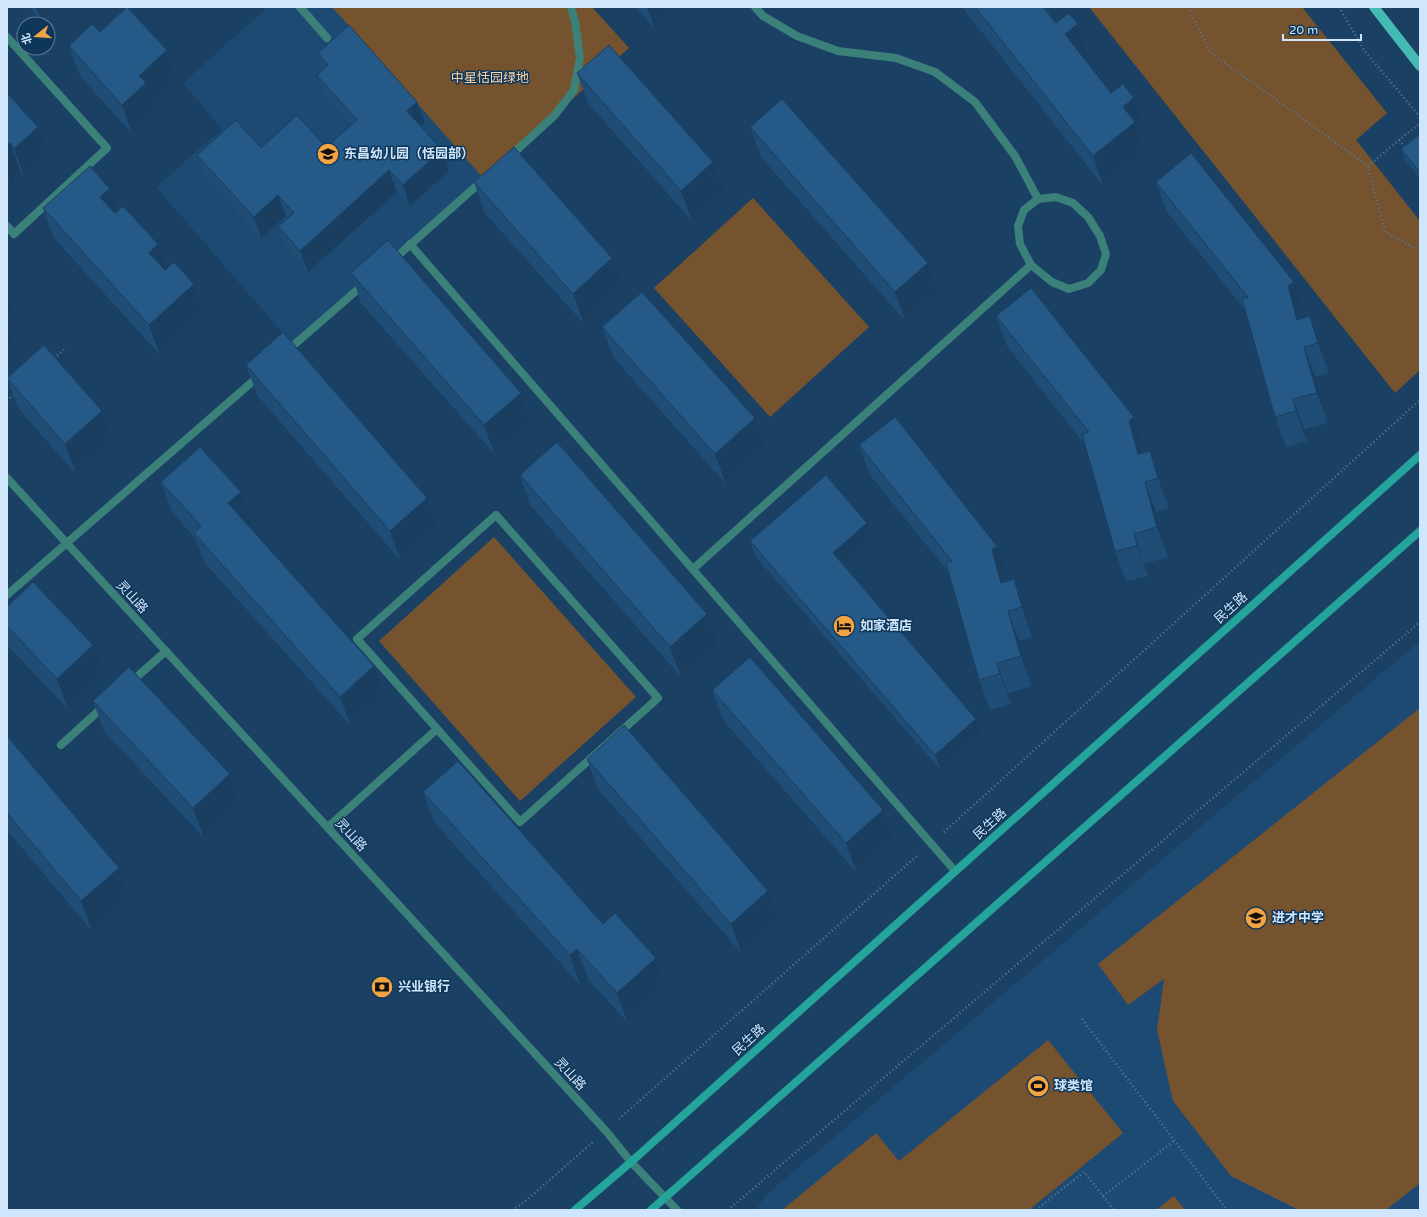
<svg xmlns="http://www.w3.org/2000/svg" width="1427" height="1217" font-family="'Varela Round','Noto Sans SC',sans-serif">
  <rect width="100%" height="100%" fill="#1a4164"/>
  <g fill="#1d4a73">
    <polygon points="268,7 332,7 484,179 294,346 156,187 222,129 183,83"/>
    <polygon points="1420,641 1420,1210 756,1210 766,1195"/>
  </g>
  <g fill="#74532e">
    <polygon points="332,7 592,7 629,48 484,179"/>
    <polygon points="1089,7 1302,7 1387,113 1356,140 1420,221 1420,370 1395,393"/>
    <polygon points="753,198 869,327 770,417 654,288"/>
    <polygon points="494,537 636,697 520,801 379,641"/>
    <polygon points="1420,708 1420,1183 1386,1210 1299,1210 1231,1176 1173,1101 1157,1030 1164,979 1128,1005 1098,964"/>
    <polygon points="1048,1040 1123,1133 1029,1210 782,1210 876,1133 899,1161"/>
    <polygon points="1174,1196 1185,1210 1156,1210"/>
  </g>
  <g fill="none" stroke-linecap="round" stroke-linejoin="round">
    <g stroke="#587998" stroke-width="2.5" stroke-dasharray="1 3" stroke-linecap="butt">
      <polyline points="1188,7 1210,52 1368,166 1385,232 1420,251"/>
      <polyline points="1339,7 1364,50 1420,117"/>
      <polyline points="1399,140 1406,149"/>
      <polyline points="1368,166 1420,123"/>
      <polyline points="54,358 66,348"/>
      <polyline points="7,401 15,394"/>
      <polyline points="944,832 1420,400"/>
      <polyline points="1082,1019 1227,1210"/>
      <polyline points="619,1119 918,855"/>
      <polyline points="1103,1196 1174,1141"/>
      <polyline points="512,1210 522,1204 593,1142"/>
      <polyline points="728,1210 1420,622"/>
      <polyline points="1036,1210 1084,1172 1114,1210"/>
    </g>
    <g stroke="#3c807a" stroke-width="8">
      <polyline points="300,7 327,38"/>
      <polyline points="755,7 763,16 797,36 838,51 896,58 935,72 975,102 1015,156 1038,199"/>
      <polyline points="7,37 107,148 14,234 7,226"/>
      <polyline points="508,158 554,116 574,90 580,58 575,22 571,7"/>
      <polygon points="1056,197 1073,203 1088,217 1100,236 1106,254 1101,270 1088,283 1069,289 1052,282 1031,265 1020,244 1018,226 1024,210 1038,199"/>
      <polyline points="410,244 955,871"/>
      <polyline points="393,260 483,180"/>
      <polyline points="287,351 364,284"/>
      <polygon points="496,515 658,698 520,822 357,639"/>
      <polyline points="693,569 1031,265"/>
      <polyline points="7,595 260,375"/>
      <polyline points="131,682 166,651"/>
      <polyline points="61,745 104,706"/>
      <polyline points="328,827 437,729"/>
    </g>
    <polyline stroke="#3c807a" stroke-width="8" points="7,478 606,1131 631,1162 677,1210"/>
    <g stroke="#25a49b" stroke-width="8">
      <polyline points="575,1210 631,1162 1420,455"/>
      <polyline points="651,1210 1420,531"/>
    </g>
    <polyline stroke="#44bab2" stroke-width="10" points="1374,7 1420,66"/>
  </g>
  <g fill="#204d75">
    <polygon points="29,7 57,7 42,21"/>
    <polygon points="635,7 679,7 655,29"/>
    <polygon points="962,7 1046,7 1044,8 1056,23 1078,24 1089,54 1084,58 1111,93 1145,128 1139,133 1146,152 1103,186"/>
    <polygon points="100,32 167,50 178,80 153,103 157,113 133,135 80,76 69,46"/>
    <polygon points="318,53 417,102 425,123 421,126 442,150 449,171 410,206 397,192 308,272 286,247 278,226 287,218 286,216 261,238 205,176 197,155 261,148 326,147 351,125 325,96 317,75 323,69"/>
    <polygon points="577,73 724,192 692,221 588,103"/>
    <polygon points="7,93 49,157 25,178 21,173 10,182 7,178"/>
    <polygon points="750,127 928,263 939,293 906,322 761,157"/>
    <polygon points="1420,134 1420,178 1405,160 1401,149"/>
    <polygon points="474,182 623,288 584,324 484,212"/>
    <polygon points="1156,182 1294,282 1305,312 1299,316 1300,319 1321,346 1329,373 1315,377 1328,423 1304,429 1307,441 1286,447 1275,417 1245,310 1167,212"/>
    <polygon points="43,208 118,210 204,314 160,355 54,238"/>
    <polygon points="351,273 521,393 532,423 495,455 361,303"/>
    <polygon points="996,316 1134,417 1145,447 1140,451 1140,453 1150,451 1161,481 1169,508 1156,512 1168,557 1144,564 1148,576 1126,581 1115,551 1085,445 1007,346"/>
    <polygon points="602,327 766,448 726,484 613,357"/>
    <polygon points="246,365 427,498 438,528 401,561 257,395"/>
    <polygon points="7,378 102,411 113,441 76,474 18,408"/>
    <polygon points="859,445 997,546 1008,576 1003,580 1004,582 1014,579 1025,609 1032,637 1019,641 1032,686 1008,693 1011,704 990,710 979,680 949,573 870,475"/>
    <polygon points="520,475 718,644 681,677 530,505"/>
    <polygon points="161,482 252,522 248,525 374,666 385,696 351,726 205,563 195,538 172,512"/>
    <polygon points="873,540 844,565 976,719 982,735 941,771 756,557 750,541"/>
    <polygon points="7,607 104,675 68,709 8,646 7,643"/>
    <polygon points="712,690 883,810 894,840 857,873 723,720"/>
    <polygon points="93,701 230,774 240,804 204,838 104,731"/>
    <polygon points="7,736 119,868 130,898 92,931 7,830"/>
    <polygon points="587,759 779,921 742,954 598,789"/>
    <polygon points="423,792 603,924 667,988 628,1023 588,979 580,985 434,822"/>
  </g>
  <g fill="#1a3e5f">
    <polygon points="36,7 57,7 42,21"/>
    <polygon points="647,7 679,7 655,29"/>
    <polygon points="1078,24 1089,54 1076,64 1065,34"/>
    <polygon points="167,50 178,80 153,103 157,113 133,135 122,105 139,76"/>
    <polygon points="1134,98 1145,128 1139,133 1146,152 1103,186 1093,156 1123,107"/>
    <polygon points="417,102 425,123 414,132 407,111"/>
    <polygon points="38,127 49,157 25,178 14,149"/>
    <polygon points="10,143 21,173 10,182 7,173 7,145"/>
    <polygon points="442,150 449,171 410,206 403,185"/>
    <polygon points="713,162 724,192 692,221 681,191"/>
    <polygon points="389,170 397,192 308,272 300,251"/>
    <polygon points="110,189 121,219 111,227 100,197"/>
    <polygon points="278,195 286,216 261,238 254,217"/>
    <polygon points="158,244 169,274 149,253"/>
    <polygon points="612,258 623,288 584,324 573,294"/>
    <polygon points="928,263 939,293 906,322 895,292"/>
    <polygon points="1294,282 1305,312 1299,316 1307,346 1297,320 1288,286"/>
    <polygon points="194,284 204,314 160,355 149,325"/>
    <polygon points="7,298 16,323 8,331 15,349 7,356"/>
    <polygon points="1310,316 1321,346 1329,373 1318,343"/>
    <polygon points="1304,347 1315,377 1328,423 1317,393"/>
    <polygon points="521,393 532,423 495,455 484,425"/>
    <polygon points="1293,399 1304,429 1307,441 1296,411"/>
    <polygon points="102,411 113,441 76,474 65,444"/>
    <polygon points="1134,417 1145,447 1140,451 1148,481 1138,454 1129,421"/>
    <polygon points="755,418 766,448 726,484 715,454"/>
    <polygon points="1150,451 1161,481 1169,508 1158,478"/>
    <polygon points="1145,482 1156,512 1168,557 1157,527"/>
    <polygon points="241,492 252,522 239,533 228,503"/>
    <polygon points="427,498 438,528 401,561 390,531"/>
    <polygon points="867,523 873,540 839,569 833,553"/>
    <polygon points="1134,534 1148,576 1137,546"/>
    <polygon points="997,546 1008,576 1003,580 1011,610 1001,583 992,550"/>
    <polygon points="1014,579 1025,609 1032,637 1022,607"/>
    <polygon points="1008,611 1019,641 1032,686 1021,656"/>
    <polygon points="707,614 718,644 681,677 670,647"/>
    <polygon points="93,645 104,675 68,709 57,679"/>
    <polygon points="997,663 1008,693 1011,704 1000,674"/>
    <polygon points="374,666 385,696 351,726 340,697"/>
    <polygon points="976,719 982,735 941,771 935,755"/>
    <polygon points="230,774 240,804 204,838 193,808"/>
    <polygon points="883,810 894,840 857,873 846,843"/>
    <polygon points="119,868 130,898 92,931 81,901"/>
    <polygon points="768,891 779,921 742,954 731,924"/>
    <polygon points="577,949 588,979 580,985 570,955"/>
    <polygon points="656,958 667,988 628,1023 617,993"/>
  </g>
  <g fill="#255988" stroke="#1a3e5f">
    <polygon points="127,7 167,50 139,76 146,83 122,105 69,46 92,24 100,32"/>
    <polygon points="975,7 1043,7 1056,23 1069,13 1078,24 1065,34 1111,93 1123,84 1134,98 1123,107 1135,122 1093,156"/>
    <polygon points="349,25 417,102 407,111 442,150 403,185 389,170 300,251 278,226 294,213 278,195 254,217 197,155 236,120 261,148 297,115 326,147 357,120 317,75 328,65 318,53"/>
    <polygon points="609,45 713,162 681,191 577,73"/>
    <polygon points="7,93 38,127 14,149 10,143 7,145"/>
    <polygon points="782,99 928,263 895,292 750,127"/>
    <polygon points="1420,134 1420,172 1401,149"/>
    <polygon points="514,147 612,258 573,294 474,182"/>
    <polygon points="1191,153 1294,282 1288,286 1297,320 1310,316 1318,343 1304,347 1317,393 1293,399 1296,411 1275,417 1242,299 1248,297 1156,182"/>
    <polygon points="90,166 110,189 100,197 115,213 123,206 158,244 149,253 165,270 174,262 194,284 149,325 43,208"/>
    <polygon points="388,240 521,393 484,425 351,273"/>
    <polygon points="1031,288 1134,417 1129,421 1138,454 1150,451 1158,478 1145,482 1157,527 1134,534 1137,546 1115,551 1082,434 1089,432 996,316"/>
    <polygon points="642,292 755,418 715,454 602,327"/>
    <polygon points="283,332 427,498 390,531 246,365"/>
    <polygon points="44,345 102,411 65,444 7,378"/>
    <polygon points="895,417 997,546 992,550 1001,583 1014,579 1022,607 1008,611 1021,656 997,663 1000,674 979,680 946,563 952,561 859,445"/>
    <polygon points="557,442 707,614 670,647 520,475"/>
    <polygon points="200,447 241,492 228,503 374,666 340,697 194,533 201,526 161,482"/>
    <polygon points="826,475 867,523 833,553 976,719 935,755 750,541"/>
    <polygon points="33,582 93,645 57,679 7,626 7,607"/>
    <polygon points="750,657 883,810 846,843 712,690"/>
    <polygon points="129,667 230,774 193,808 93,701"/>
    <polygon points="624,725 768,891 731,924 587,759"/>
    <polygon points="7,736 119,868 81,901 7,813"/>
    <polygon points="458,761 603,924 615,913 656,958 617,993 577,949 570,955 423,792"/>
  </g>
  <defs>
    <g id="school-disc" transform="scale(1.15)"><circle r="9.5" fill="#f3a442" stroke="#0e3659"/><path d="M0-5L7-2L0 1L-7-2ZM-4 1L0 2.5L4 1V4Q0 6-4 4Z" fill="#111"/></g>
    <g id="hotel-disc" transform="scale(1.15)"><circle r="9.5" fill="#f3a442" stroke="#0e3659"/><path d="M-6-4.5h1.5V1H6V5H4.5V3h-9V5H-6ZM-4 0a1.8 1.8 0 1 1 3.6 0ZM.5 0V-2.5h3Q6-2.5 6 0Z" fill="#111"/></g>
    <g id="bank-disc" transform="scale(1.15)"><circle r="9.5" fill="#f3a442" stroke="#0e3659"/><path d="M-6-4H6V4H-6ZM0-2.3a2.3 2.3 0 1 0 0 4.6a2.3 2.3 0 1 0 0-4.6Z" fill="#111"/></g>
    <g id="stadium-disc" transform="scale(1.15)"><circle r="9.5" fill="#f3a442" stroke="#0e3659"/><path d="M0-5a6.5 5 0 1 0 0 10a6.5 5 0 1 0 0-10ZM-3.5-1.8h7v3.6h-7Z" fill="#111"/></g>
  </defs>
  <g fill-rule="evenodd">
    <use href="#school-disc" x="328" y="154"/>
    <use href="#hotel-disc" x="844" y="626"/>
    <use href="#school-disc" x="1256" y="918"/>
    <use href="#bank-disc" x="382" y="987"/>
    <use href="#stadium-disc" x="1038" y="1086"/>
  </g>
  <g text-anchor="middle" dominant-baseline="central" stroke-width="3" stroke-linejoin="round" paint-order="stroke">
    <g font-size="13" fill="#fdd3a7" stroke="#0e3659">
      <text x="490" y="78">中星恬园绿地</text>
    </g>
    <g font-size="13" font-weight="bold" fill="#d0e6fc" stroke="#0e3659" text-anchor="start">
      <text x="344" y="154">东昌幼儿园（恬园部）</text>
      <text x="860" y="626">如家酒店</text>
      <text x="1272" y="918">进才中学</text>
      <text x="398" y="987">兴业银行</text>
      <text x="1054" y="1086">球类馆</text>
    </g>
    <g font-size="13" fill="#d0e6fc" stroke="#0e3659">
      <text transform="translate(132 597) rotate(47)">灵山路</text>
      <text transform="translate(1231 608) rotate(-42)">民生路</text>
      <text transform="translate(990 824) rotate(-42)">民生路</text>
      <text transform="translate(351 835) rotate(47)">灵山路</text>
      <text transform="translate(749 1040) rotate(-42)">民生路</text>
      <text transform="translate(570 1074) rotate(47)">灵山路</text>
    </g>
  </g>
  <rect width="1427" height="1217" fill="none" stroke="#d0e6fc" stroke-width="16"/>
  <g transform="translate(36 36) rotate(253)"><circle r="19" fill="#0e3659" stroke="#5c7c9a"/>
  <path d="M0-3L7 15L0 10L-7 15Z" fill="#f3a442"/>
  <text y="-6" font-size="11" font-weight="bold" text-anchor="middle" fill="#d0e6fc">北</text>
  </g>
  <path d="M1283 34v6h78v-6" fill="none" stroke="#d0e6fc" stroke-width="2"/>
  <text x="1289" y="34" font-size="12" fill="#d0e6fc" stroke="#0e3659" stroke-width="3" paint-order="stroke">20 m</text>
</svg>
